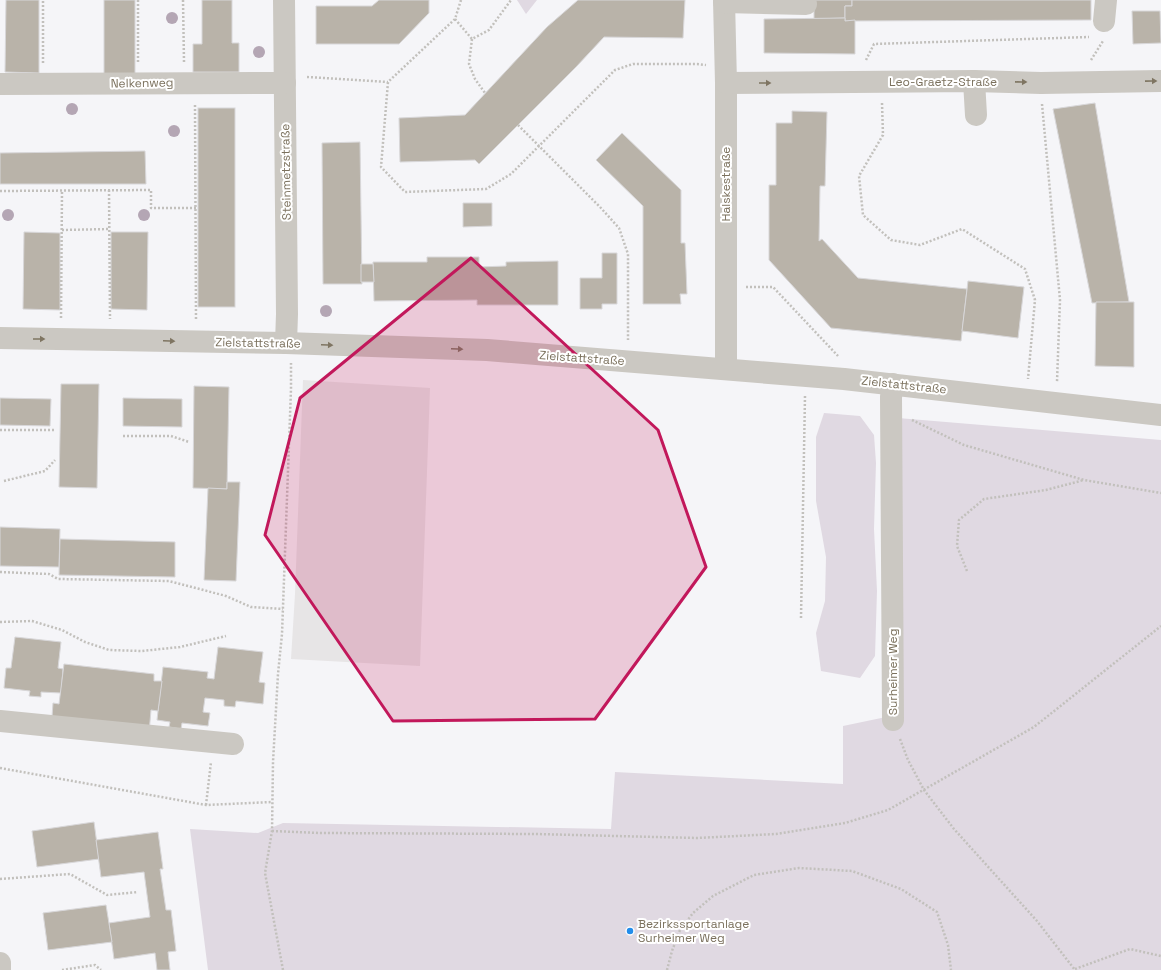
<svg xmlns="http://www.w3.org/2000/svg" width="1161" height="970" font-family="'Space Grotesk',sans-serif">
  <rect width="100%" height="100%" fill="#f5f5f8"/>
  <polygon fill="#e7e5e6" points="303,380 430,388 420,666 291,659 295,594"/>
  <g fill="#e0d9e2">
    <polygon points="517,0 537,0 526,14"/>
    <polygon points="824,413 860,416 874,435 876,463 874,529 877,591 875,656 860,678 821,671 816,633 825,601 826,557 816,501 816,437"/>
    <polygon points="886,417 1161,440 1161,970 208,970 190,829 258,833 283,823 611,829 615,772 843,784 843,726 886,717"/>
  </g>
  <g fill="#b9b3a9" stroke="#d8d7d9">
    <polygon points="6,0 39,0 39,73 5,72"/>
    <rect x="104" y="0" width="31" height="74"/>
    <polygon points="202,0 232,0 232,43 239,43 239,72 193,72 193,44 202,44"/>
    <polygon points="379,0 429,0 429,13 399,44 316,44 316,6 372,6"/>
    <polygon points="578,0 685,0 683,38 604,37 576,67 479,164 475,160 400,162 399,118 465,115 547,27"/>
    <polygon points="814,0 852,0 852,6 845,6 845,18 814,19"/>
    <polygon points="852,0 1091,0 1091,20 845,21 845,6 852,6"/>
    <polygon points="1132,11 1160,11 1161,43 1133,44"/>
    <polygon points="845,18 845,21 855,20 855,54 764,53 764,19"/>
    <polygon points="1095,103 1129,302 1092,303 1053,109"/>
    <rect x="198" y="108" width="37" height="199"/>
    <polygon points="792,111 827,112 825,186 820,186 819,241 822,239 858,278 967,289 961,341 831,328 769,260 769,185 776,185 776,123 792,123"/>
    <polygon points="622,133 681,190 681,243 685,243 687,294 680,294 681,304 643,304 643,206 596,160"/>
    <polygon points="360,142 362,284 323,284 322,143"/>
    <polygon points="145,151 146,184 0,184 0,153"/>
    <polygon points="463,203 492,203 492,226 463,227"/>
    <polygon points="24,232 60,233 60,310 23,309"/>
    <polygon points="111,232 148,232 147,310 111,309"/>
    <polygon points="602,253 617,253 617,304 602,304 602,309 580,309 580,278 602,278"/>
    <polygon points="427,257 479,257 479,267 506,266 506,262 558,261 558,305 477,305 477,300 374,301 373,262 427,262"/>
    <polygon points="361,264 373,264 374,282 361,282"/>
    <polygon points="968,281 1024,287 1018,338 962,331"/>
    <polygon points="1096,302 1134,302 1134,367 1095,366"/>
    <polygon points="61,384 99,384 97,488 59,487"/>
    <polygon points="194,386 229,387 227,489 193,488"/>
    <polygon points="0,398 51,399 50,426 0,425"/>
    <polygon points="123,398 182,399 182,427 123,426"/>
    <polygon points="227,482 240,482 236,581 204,580 208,488 227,489"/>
    <polygon points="0,527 60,529 59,567 0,566"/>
    <polygon points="60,539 175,542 175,577 59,575"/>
    <polygon points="15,637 61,642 58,668 63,669 61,693 41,692 41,697 29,696 30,691 4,688 6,668 11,668"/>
    <polygon points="218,647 263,652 259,682 265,683 263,704 236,701 235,707 224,706 224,700 205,698 203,712 210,713 208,726 182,723 181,729 169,727 170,722 157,720 163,667 208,672 207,678 214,679"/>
    <polygon points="64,664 154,674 154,681 162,681 158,711 151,710 149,733 52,717 53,703 59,704"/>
    <polygon points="94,822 99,859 37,867 32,831"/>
    <polygon points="158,832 163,869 160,869 166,910 171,910 176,951 168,952 170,970 157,970 155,953 114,959 109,923 150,917 144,872 101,877 96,840"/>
    <polygon points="106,905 112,942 48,950 43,913"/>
  </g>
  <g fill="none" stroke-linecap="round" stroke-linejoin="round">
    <g stroke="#c2c0bc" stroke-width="2.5" stroke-dasharray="2 2" stroke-linecap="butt">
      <polyline points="138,0 138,63"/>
      <polyline points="183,0 184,62"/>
      <polyline points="461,0 455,19 388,82 381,167 405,192 486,189 511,174 615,70 633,64 697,64 706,65"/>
      <polyline points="455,19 472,39 489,30 511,0"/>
      <polyline points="472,39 469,64 475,79 485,93"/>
      <polyline points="866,60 874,44 1089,37"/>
      <polyline points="1091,60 1103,41"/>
      <polyline points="43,63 43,0"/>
      <polyline points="307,77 388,82"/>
      <polyline points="882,103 883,135 859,176 863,215 891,240 920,245 962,229 1025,269 1035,300 1028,379"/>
      <polyline points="1042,104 1060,300 1057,382"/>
      <polyline points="195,105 196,320"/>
      <polyline points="518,125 600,207 619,228 628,254 628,340"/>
      <polyline points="109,190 110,319"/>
      <polyline points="0,191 151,190 151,208 196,208"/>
      <polyline points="62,230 110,229"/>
      <polyline points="746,287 773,287 838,356"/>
      <polyline points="61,318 62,191"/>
      <polyline points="912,420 964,445 1084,480 1161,493"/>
      <polyline points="0,430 55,430"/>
      <polyline points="123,436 171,436 189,442"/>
      <polyline points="4,481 45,471 55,460"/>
      <polyline points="967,571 957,546 959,520 984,499 1046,490 1084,480"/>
      <polyline points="0,572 49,574 58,579 169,581 226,596 251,607 283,609"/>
      <polyline points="801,618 805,396"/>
      <polyline points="0,622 32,621 62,630 85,642 109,650 142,651 180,647 226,636"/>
      <polyline points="900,739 908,760 924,790 954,829 1037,921 1075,970"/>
      <polyline points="0,768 206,805 272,802"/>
      <polyline points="206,805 211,762"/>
      <polyline points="272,831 319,833 536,834 697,838 776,834 845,823 888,810 1034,727 1161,626"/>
      <polyline points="0,879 70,874 107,895 138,892"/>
      <polyline points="1075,969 1130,949 1161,956"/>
      <polyline points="62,970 95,965 101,970"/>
      <polyline points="283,970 265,873 272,831 273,762 278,674 282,634 291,389 291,363"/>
      <polyline points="667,970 672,951 680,930 693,913 713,896 754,875 799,868 852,871 901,889 937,912 948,945 951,970"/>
    </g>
    <g stroke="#cbc8c2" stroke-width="22">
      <polyline points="284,0 287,314 286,343"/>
      <polyline points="724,0 726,83 726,369"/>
      <polyline points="724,2 806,4"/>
      <polyline points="1104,21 1106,0"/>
      <polyline points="974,81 976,115"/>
      <polyline points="726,83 974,81 1041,83 1161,81"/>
      <polyline points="0,84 285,83"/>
      <polyline points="0,338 286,343 487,350 844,379 1161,415"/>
      <polyline points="893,720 891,397 893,384"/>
      <polyline points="0,721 233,744"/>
      <polyline points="0,963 0,970"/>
    </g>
  </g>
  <g fill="#b4a6b4">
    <circle cx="172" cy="18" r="6"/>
    <circle cx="259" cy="52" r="6"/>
    <circle cx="72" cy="109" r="6"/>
    <circle cx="174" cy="131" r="6"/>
    <circle cx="8" cy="215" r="6"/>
    <circle cx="144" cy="215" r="6"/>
    <circle cx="326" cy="311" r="6"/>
  </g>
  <defs><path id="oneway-solid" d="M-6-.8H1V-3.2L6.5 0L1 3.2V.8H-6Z"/></defs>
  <g fill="#7f7562">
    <use href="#oneway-solid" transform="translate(1151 81) rotate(-1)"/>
    <use href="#oneway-solid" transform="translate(1021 82) rotate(1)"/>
    <use href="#oneway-solid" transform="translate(765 83)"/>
    <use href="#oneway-solid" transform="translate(39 339)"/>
    <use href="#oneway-solid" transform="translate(169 341) rotate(2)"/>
    <use href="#oneway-solid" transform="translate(327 345) rotate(2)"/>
    <use href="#oneway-solid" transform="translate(457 349) rotate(2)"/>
  </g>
  <path fill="#c2185b" fill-opacity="0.2" stroke="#c2185b" stroke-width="3" stroke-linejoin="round" d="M 471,258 L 658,430 L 706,567 L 595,719 L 393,721 L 265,535 L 300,398 Z"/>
  <circle fill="#228deb" stroke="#fff" stroke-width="1.5" cx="630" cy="931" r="4"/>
  <g text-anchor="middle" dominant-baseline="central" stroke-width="4" stroke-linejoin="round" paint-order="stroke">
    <g font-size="12" fill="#7b715d" stroke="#fff">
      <text x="943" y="82">Leo-Graetz-Straße</text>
      <text transform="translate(142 83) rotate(-1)">Nelkenweg</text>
      <text transform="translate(286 172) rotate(-91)">Steinmetzstraße</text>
      <text transform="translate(726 184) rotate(-90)">Halskestraße</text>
      <text transform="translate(258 343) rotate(1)">Zielstattstraße</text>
      <text transform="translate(582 358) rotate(4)">Zielstattstraße</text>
      <text transform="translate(904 385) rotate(6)">Zielstattstraße</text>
      <text transform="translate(893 672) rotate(-90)">Surheimer Weg</text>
    </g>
    <g font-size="12" fill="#7b715d" stroke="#fff" text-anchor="start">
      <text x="638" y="924">Bezirkssportanlage<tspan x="638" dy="14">Surheimer Weg</tspan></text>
    </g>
  </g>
</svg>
